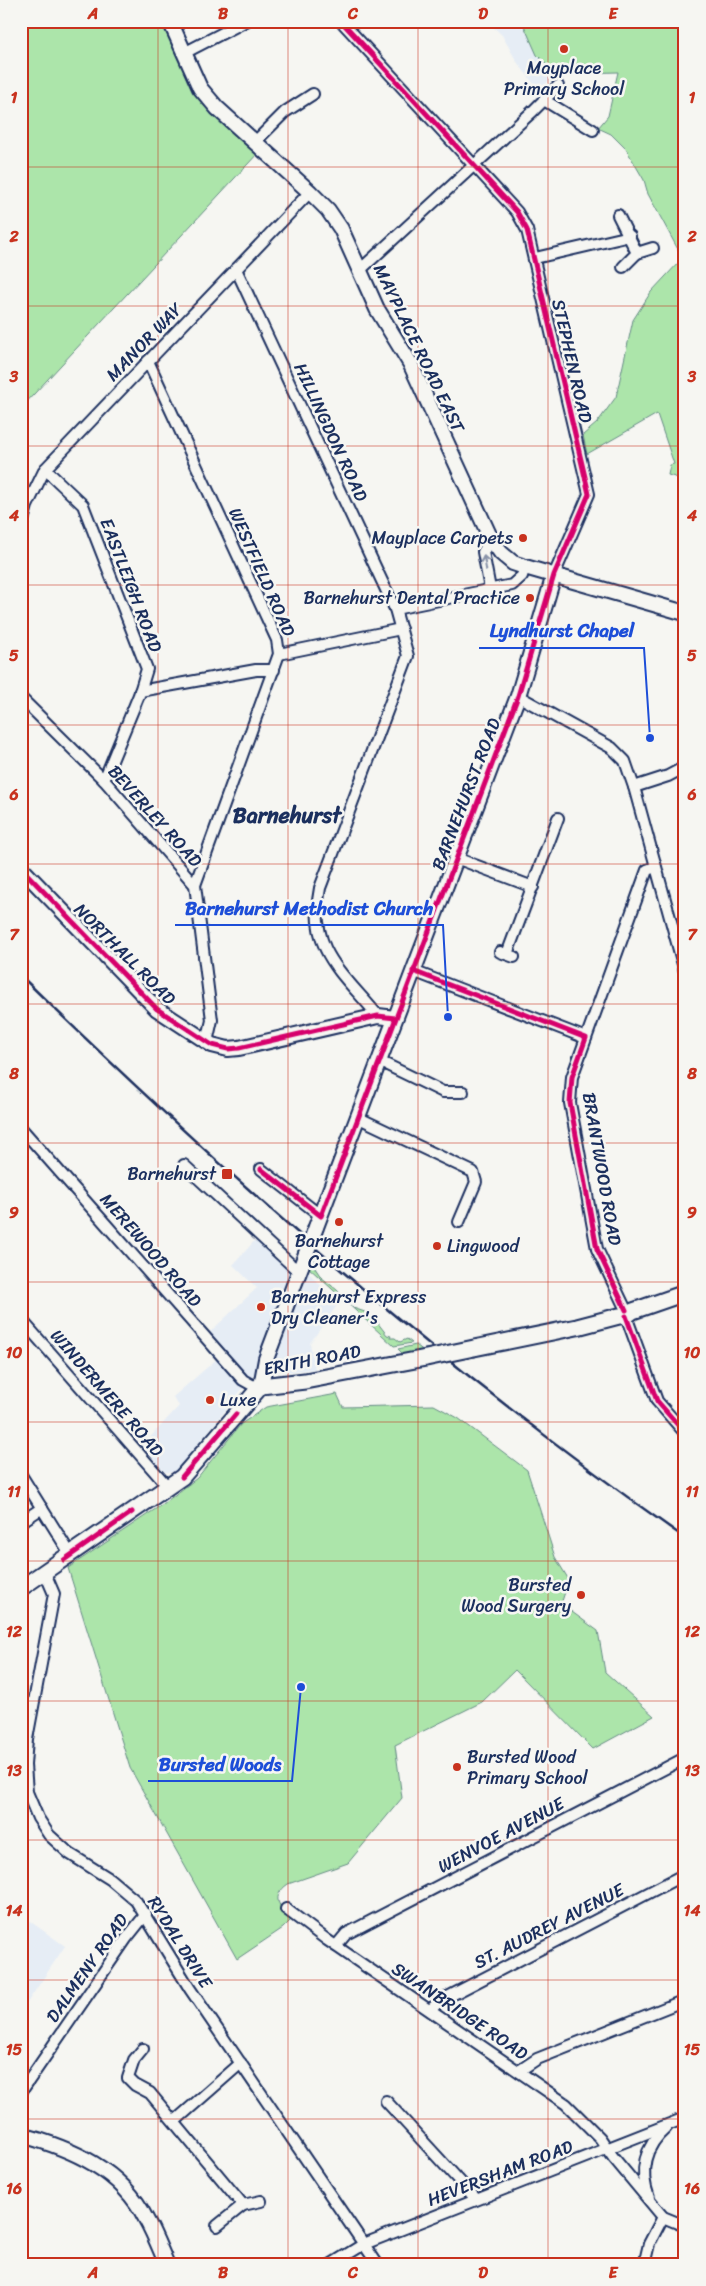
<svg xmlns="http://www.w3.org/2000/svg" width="706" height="2286" font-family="Sriracha,sans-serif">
  <rect width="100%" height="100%" fill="#f6f6f2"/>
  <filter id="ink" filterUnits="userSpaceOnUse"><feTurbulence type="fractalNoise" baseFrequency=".02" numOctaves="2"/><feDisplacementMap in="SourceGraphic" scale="10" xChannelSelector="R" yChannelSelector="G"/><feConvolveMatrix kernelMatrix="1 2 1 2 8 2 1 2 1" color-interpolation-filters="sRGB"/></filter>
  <g filter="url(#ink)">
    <g fill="#e6edf5">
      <polygon points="487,21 621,21 575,68 561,79 556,74 545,85 546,87 541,93 517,62 502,35"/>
      <polygon points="257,1238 306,1270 338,1304 310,1343 315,1369 285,1372 256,1372 178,1469 174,1472 165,1472 142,1446 179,1406 173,1397 226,1351 210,1332 257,1288 233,1265"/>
      <polygon points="21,1915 65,1946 21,2012"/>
    </g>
    <g fill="#ace5aa" stroke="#648a84">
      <polygon points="21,21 163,21 195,94 260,151 21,408"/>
      <polygon points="522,21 685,21 685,480 668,475 670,465 674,464 657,414 587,454 583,435 597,423 616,397 633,320 651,292 680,261 681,255 648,194 644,180 626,149 611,134 598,128 608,116 618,72 577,73 575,68 561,79 537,55"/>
      <polygon points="311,1257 316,1262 315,1268 321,1277 337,1290 353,1308 365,1312 371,1319 377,1322 387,1335 391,1336 390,1338 395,1338 400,1342 407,1339 412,1343 394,1346 307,1266"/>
      <polygon points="416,1345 425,1352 406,1357 398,1349"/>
      <path d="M 337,1394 L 343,1407 L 434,1405 L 458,1418 L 527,1470 L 555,1557 L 569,1580 L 561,1604 L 598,1631 L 605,1672 L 654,1716 L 593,1749 L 515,1670 L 482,1702 L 395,1745 L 402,1798 L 348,1863 L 288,1884 C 270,1897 279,1907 292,1919 L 283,1928 L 237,1959 L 130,1768 L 68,1568 L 163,1504 L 197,1478 L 241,1424 L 266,1407 Z"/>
    </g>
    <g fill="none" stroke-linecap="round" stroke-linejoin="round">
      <g stroke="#1b2f5e" stroke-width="14">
        <g id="street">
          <polyline points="341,21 517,212 527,230 589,494 554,575"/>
          <polyline points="184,53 246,21"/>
          <polyline points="544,100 593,130"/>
          <polyline points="255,142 285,112 313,94"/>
          <polyline points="618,215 637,253 623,267"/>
          <polyline points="637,253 653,248"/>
          <polyline points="535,258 630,236"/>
          <path d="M 236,269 L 395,609 L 408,656 L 320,888 C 307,950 344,974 378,1016"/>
          <polyline points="360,270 533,111 558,86"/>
          <polyline points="148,361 277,640 279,654 195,885"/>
          <polyline points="45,469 83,505 147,669 139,695 104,780"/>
          <polyline points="21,528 27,506 45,469 310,192"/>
          <polyline points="490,589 483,552 491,539"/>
          <polyline points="395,609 512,585 522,576 525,567"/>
          <polyline points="279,654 401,629"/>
          <polyline points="140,691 256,670 274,670"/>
          <polyline points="518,696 612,748 625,761 634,787 685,972"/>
          <polyline points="21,698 104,780 195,885 212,1020 207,1042"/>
          <polyline points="634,787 668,776 685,767"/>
          <polyline points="456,858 533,887"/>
          <polyline points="500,952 514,957"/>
          <polyline points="507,954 558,818"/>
          <polyline points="413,971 586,1038"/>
          <polyline points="379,1061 443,1092 463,1092"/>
          <polyline points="359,1118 473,1172 476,1182 459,1222"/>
          <polyline points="21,1128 243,1380 252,1385 261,1386"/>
          <polyline points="184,1165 299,1272"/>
          <polyline points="261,1169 321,1216"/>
          <polyline points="626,1310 597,1249 570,1103 572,1077 647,870 655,867"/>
          <polyline points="626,1316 657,1401 685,1433"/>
          <polyline points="21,1319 169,1488"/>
          <polyline points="21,1475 71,1555"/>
          <polyline points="21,1522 42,1508"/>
          <polyline points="45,1573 54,1594 27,1739 25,1765 27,1792 38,1818 49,1835 70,1854 110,1879 136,1901 190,1989 378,2265"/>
          <polyline points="286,1909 327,1940 566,2104 600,2138 613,2157 663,2217 685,2226"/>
          <polyline points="336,1946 346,1934 685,1758"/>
          <polyline points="430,2010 440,2001 685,1874"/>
          <polyline points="143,2049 134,2060 128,2078 135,2085 150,2093 243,2205 261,2201"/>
          <polyline points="519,2071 537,2059 685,2000"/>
          <polyline points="21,2092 126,1939 146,1914"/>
          <polyline points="386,2101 476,2199"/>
          <polyline points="175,2121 241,2063"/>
          <path d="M 649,2198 C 639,2171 644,2147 666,2128"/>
          <polyline points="217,2226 243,2205"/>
          <polyline points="330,2265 364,2244 685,2118"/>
          <polyline points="644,2265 649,2244 663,2217"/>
        </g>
      </g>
      <g stroke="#1b2f5e" stroke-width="18">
        <g id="secondary">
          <polyline points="170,21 200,88 217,108 310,192 328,210 341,229 377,309 410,363 491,539 501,553 513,563 525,567 685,613"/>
          <polyline points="21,868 157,1009 212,1045 228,1049 239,1048 378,1016 395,1018"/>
          <polyline points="316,1227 518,696 554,575"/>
          <polyline points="261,1386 266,1359 302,1264"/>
          <path d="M 21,2135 C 71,2148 122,2170 146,2219 C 154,2233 160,2249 167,2265"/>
        </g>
      </g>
      <g stroke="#1b2f5e" stroke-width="19">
        <g id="primary">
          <polyline points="474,1348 577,1327 619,1316 626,1316 633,1311 685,1293"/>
          <polyline points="21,1588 182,1477 261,1386 305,1381 426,1358"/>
        </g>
      </g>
      <use href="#street" stroke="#f6f6f2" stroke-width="10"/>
      <use href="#secondary" stroke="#f6f6f2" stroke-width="14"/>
      <use href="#primary" stroke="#f6f6f2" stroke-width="15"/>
      <path stroke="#1b2f5e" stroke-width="2.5" d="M 21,976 C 229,1179 446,1371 685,1538"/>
      <g stroke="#1b2f5e" stroke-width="18" stroke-linecap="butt">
        <polyline id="secondary-bridge" points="302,1264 316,1227"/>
      </g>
      <g stroke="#1b2f5e" stroke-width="19" stroke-linecap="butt">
        <polyline id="primary-bridge" points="426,1358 474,1348"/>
      </g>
      <use href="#secondary-bridge" stroke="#f6f6f2" stroke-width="14"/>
      <use href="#primary-bridge" stroke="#f6f6f2" stroke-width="15"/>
      <g stroke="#f6f6f2" stroke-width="8">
        <g id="cycleway">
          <polyline points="21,868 157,1009 212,1045 228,1049 239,1048 378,1016 395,1018"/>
          <polyline points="413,971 586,1038 572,1077 570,1103 597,1249 626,1310"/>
          <polyline points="261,1169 321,1216 518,696 554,575 589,494 527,230 517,212 341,21"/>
          <polyline points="626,1316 657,1401 685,1433"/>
          <polyline points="182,1477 236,1414"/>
          <polyline points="64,1560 132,1512"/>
        </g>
      </g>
      <use href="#cycleway" stroke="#d6006c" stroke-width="5"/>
    </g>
    <defs><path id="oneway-shaft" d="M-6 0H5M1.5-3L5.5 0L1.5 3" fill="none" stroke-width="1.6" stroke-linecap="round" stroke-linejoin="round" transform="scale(1.25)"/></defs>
    <use stroke="#8892a8" href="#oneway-shaft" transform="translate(485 563) rotate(-100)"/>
  </g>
  <path fill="none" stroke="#c8321e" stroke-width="1" stroke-opacity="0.55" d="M 158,21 L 158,2265M 288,21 L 288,2265M 418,21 L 418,2265M 548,21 L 548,2265M 21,167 L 685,167M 21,306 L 685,306M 21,446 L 685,446M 21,585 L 685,585M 21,725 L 685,725M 21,864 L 685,864M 21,1004 L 685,1004M 21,1143 L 685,1143M 21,1282 L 685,1282M 21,1422 L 685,1422M 21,1561 L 685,1561M 21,1701 L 685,1701M 21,1840 L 685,1840M 21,1980 L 685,1980M 21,2119 L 685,2119"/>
  <g fill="#c8321e" stroke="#f6f6f2" stroke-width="2">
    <circle cx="564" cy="49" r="5"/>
    <circle cx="523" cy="538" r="5"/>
    <circle cx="530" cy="598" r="5"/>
    <rect x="221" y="1168" width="12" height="12" rx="2.5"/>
    <circle cx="339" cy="1222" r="5"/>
    <circle cx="437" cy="1246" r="5"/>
    <circle cx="261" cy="1307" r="5"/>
    <circle cx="210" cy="1400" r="5"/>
    <circle cx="581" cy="1595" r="5"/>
    <circle cx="457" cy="1767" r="5"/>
  </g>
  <g text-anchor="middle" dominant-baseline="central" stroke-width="5" stroke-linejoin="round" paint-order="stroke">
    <g font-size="18" fill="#1b2f5e" stroke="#f6f6f2" text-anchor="end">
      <text x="564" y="68" text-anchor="middle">Mayplace<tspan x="564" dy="21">Primary School</tspan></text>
      <text x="513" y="538">Mayplace Carpets</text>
      <text x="520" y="598">Barnehurst Dental Practice</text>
      <text x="216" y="1174">Barnehurst</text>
      <text x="339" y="1241" text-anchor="middle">Barnehurst<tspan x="339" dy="21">Cottage</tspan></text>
      <text x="447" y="1246" text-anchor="start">Lingwood</text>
      <text x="271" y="1297" text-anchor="start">Barnehurst Express<tspan x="271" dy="21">Dry Cleaner's</tspan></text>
      <text x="220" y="1400" text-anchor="start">Luxe</text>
      <text x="571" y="1585">Bursted<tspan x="571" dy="21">Wood Surgery</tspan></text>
      <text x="467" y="1757" text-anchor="start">Bursted Wood<tspan x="467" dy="21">Primary School</tspan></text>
    </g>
    <g font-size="18" fill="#1b2f5e" stroke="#f6f6f2">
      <text transform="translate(144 342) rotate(-46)">MANOR WAY</text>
      <text transform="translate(419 348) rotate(64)">MAYPLACE ROAD EAST</text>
      <text transform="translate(572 361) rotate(77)">STEPHEN ROAD</text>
      <text transform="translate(331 432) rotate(65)">HILLINGDON ROAD</text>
      <text transform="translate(262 572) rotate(66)">WESTFIELD ROAD</text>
      <text transform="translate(131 585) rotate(69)">EASTLEIGH ROAD</text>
      <text transform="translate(466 794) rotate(-69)">BARNEHURST ROAD</text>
      <text transform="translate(155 816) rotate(48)">BEVERLEY ROAD</text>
      <text transform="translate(125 954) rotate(45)">NORTHALL ROAD</text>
      <text transform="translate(602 1169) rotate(80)">BRANTWOOD ROAD</text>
      <text transform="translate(151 1250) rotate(49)">MEREWOOD ROAD</text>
      <text transform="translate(312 1360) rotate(-11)">ERITH ROAD</text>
      <text transform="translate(107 1393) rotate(49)">WINDERMERE ROAD</text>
      <text transform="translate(501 1835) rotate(-28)">WENVOE AVENUE</text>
      <text transform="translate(549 1926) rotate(-27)">ST. AUDREY AVENUE</text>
      <text transform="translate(180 1942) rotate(58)">RYDAL DRIVE</text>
      <text transform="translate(87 1968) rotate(-55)">DALMENY ROAD</text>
      <text transform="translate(460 2011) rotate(34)">SWANBRIDGE ROAD</text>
      <text transform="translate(500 2173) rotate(-21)">HEVERSHAM ROAD</text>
    </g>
    <g font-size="22" font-weight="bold" fill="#1b2f5e" stroke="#f6f6f2">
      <text x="287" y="815">Barnehurst</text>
    </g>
  </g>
  <path fill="none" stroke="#1d4ed8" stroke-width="2" d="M650 738L644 648H479M448 1017L443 925H175M301 1687L292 1781H148"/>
  <g fill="#1d4ed8" stroke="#f6f6f2" stroke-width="2">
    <circle cx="650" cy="738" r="5"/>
    <circle cx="448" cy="1017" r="5"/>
    <circle cx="301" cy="1687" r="5"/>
  </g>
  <g font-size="19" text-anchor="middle" font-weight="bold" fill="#1d4ed8" stroke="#f6f6f2" stroke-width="5" stroke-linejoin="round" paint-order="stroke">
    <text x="562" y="637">Lyndhurst Chapel</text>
    <text x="309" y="915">Barnehurst Methodist Church</text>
    <text x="220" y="1771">Bursted Woods</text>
  </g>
  <rect width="706" height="2286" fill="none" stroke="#f6f6f2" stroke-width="55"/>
  <rect x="28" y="28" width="650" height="2230" fill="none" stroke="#c8321e" stroke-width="2"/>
  <g font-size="16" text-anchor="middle" font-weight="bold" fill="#c8321e">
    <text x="93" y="19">A</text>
    <text x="223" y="19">B</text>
    <text x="353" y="19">C</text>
    <text x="483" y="19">D</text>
    <text x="613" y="19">E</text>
    <text x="14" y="103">1</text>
    <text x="692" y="103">1</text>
    <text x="14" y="242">2</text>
    <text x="692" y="242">2</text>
    <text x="14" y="382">3</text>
    <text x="692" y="382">3</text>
    <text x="14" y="521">4</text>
    <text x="692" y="521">4</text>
    <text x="14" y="661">5</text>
    <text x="692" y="661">5</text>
    <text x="14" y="800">6</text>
    <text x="692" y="800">6</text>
    <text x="14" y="940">7</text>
    <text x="692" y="940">7</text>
    <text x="14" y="1079">8</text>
    <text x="692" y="1079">8</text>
    <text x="14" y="1218">9</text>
    <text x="692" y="1218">9</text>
    <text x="14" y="1358">10</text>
    <text x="692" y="1358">10</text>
    <text x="14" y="1497">11</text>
    <text x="692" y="1497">11</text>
    <text x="14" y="1637">12</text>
    <text x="692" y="1637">12</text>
    <text x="14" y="1776">13</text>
    <text x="692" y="1776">13</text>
    <text x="14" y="1916">14</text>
    <text x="692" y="1916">14</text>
    <text x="14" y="2055">15</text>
    <text x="692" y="2055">15</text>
    <text x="14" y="2194">16</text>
    <text x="692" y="2194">16</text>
    <text x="93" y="2278">A</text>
    <text x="223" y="2278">B</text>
    <text x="353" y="2278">C</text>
    <text x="483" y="2278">D</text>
    <text x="613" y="2278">E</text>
  </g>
</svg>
